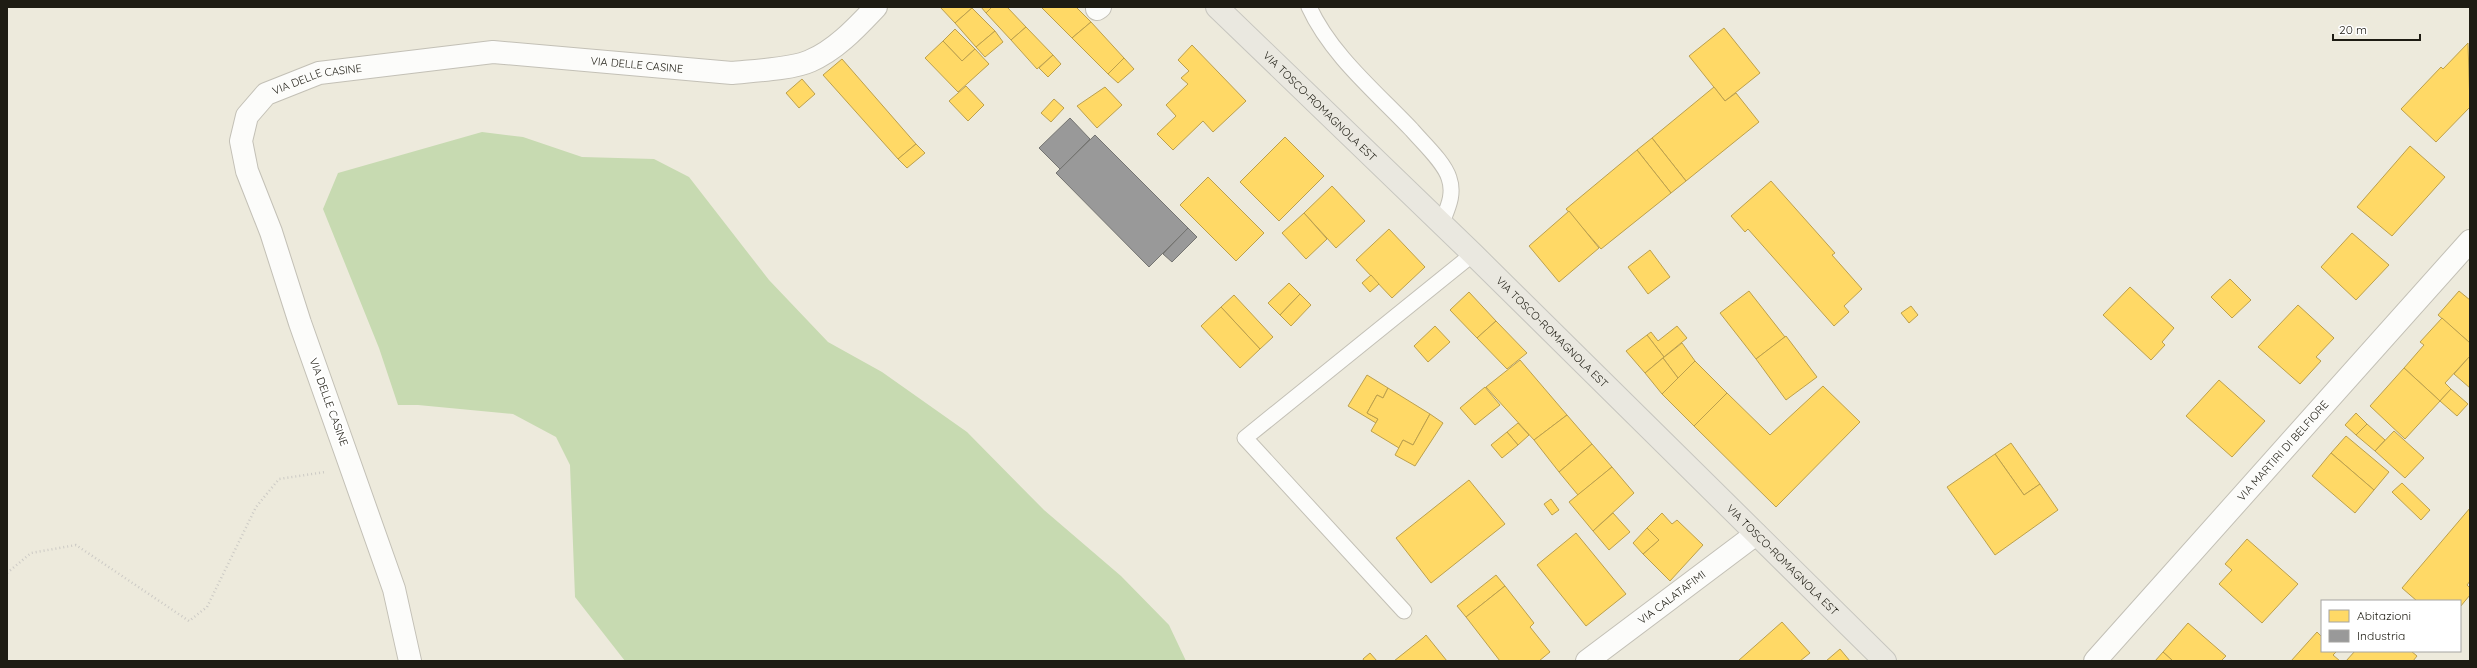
<svg xmlns="http://www.w3.org/2000/svg" width="2477" height="668" font-family="Quicksand,sans-serif">
  <rect width="100%" height="100%" fill="#edeadc"/>
  <polygon fill="#c7dab1" points="482,132 523,137 582,157 654,159 689,177 769,280 828,342 882,372 967,432 1044,510 1121,576 1169,625 1186,661 625,661 575,597 570,465 556,437 513,414 418,405 398,405 379,348 323,209 338,173"/>
  <g fill="#ffd966" stroke="#bca04d">
    <polygon points="940,7 973,7 955,23"/>
    <polygon points="981,7 992,7 986,13"/>
    <polygon points="992,7 1007,7 1026,27 1011,40 986,13"/>
    <polygon points="1041,7 1076,7 1091,22 1072,38"/>
    <polygon points="972,8 995,31 976,47 955,23"/>
    <polygon points="1091,22 1124,58 1108,74 1072,38"/>
    <polygon points="1026,27 1053,55 1037,69 1011,40"/>
    <polygon points="1724,28 1760,73 1725,101 1689,56"/>
    <polygon points="955,29 975,49 962,61 943,41"/>
    <polygon points="995,31 1003,42 985,57 976,47"/>
    <polygon points="943,41 962,61 975,49 989,64 958,92 925,58"/>
    <polygon points="2468,43 2470,107 2436,142 2401,109 2441,67 2443,69"/>
    <polygon points="1192,45 1246,101 1213,132 1203,121 1173,150 1157,134 1176,116 1166,105 1188,84 1181,78 1189,71 1178,60"/>
    <polygon points="1053,55 1061,64 1048,77 1039,68"/>
    <polygon points="1124,58 1134,69 1118,83 1108,74"/>
    <polygon points="842,59 916,144 898,159 823,75"/>
    <polygon points="802,79 815,94 799,108 786,93"/>
    <polygon points="966,86 984,105 968,121 949,101"/>
    <polygon points="1105,87 1122,105 1097,128 1077,106"/>
    <polygon points="1714,87 1725,101 1736,93 1759,122 1686,181 1652,138"/>
    <polygon points="1054,99 1064,108 1051,122 1041,113"/>
    <polygon points="1285,137 1324,176 1279,221 1240,182"/>
    <polygon points="1652,138 1686,181 1671,193 1637,150"/>
    <polygon points="916,144 925,153 907,168 898,159"/>
    <polygon points="2410,146 2445,177 2392,236 2357,207"/>
    <polygon points="1637,150 1671,193 1601,249 1566,209"/>
    <polygon points="1208,177 1264,233 1236,261 1180,205"/>
    <polygon points="1771,181 1835,253 1832,255 1862,289 1844,306 1849,312 1834,326 1748,229 1745,232 1731,216"/>
    <polygon points="1332,186 1365,221 1336,248 1304,213"/>
    <polygon points="1569,211 1599,248 1559,282 1529,246"/>
    <polygon points="1304,213 1327,239 1306,259 1282,233"/>
    <polygon points="1389,229 1425,267 1392,298 1356,260"/>
    <polygon points="2352,233 2389,265 2356,300 2321,267"/>
    <polygon points="1650,250 1670,277 1648,294 1628,267"/>
    <polygon points="1371,275 1379,284 1370,292 1362,283"/>
    <polygon points="2230,279 2251,300 2232,318 2211,297"/>
    <polygon points="1289,283 1300,294 1280,315 1268,303"/>
    <polygon points="2130,287 2174,328 2162,342 2165,345 2151,360 2103,315"/>
    <polygon points="1749,291 1785,337 1756,359 1720,313"/>
    <polygon points="2459,291 2470,300 2470,343 2438,315"/>
    <polygon points="1469,292 1496,321 1477,338 1450,310"/>
    <polygon points="1300,294 1311,305 1291,326 1280,315"/>
    <polygon points="1234,295 1273,337 1260,349 1221,307"/>
    <polygon points="2298,305 2334,338 2316,357 2321,361 2300,384 2258,347"/>
    <polygon points="1911,306 1918,315 1909,323 1901,313"/>
    <polygon points="1221,307 1260,349 1240,368 1201,326"/>
    <polygon points="2442,318 2470,343 2470,356 2445,383 2451,389 2440,401 2404,368 2424,345 2420,342"/>
    <polygon points="1496,321 1527,353 1507,369 1477,338"/>
    <polygon points="1435,326 1450,342 1428,362 1414,346"/>
    <polygon points="1677,326 1687,338 1664,357 1647,335 1651,332 1658,341"/>
    <polygon points="1647,335 1664,357 1645,373 1626,351"/>
    <polygon points="1786,336 1817,377 1786,400 1756,359"/>
    <polygon points="1682,343 1695,361 1678,378 1663,358"/>
    <polygon points="2470,356 2470,388 2454,374"/>
    <polygon points="1663,358 1678,378 1662,394 1645,373"/>
    <polygon points="1520,360 1567,415 1534,440 1486,387"/>
    <polygon points="1695,361 1727,393 1694,426 1662,394"/>
    <polygon points="2404,368 2440,401 2405,439 2370,406"/>
    <polygon points="1367,375 1388,388 1383,398 1377,395 1367,413 1378,419 1376,423 1348,406"/>
    <polygon points="2219,380 2265,421 2232,457 2186,416"/>
    <polygon points="1823,386 1860,422 1776,507 1694,426 1727,393 1770,435"/>
    <polygon points="1485,387 1500,405 1475,425 1460,408"/>
    <polygon points="1388,388 1430,414 1413,445 1403,440 1399,448 1371,431 1378,419 1367,413 1377,395 1383,398"/>
    <polygon points="2451,389 2468,404 2457,416 2440,401"/>
    <polygon points="2356,413 2367,424 2356,435 2345,425"/>
    <polygon points="1430,414 1443,423 1415,466 1395,455 1403,440 1413,445"/>
    <polygon points="1567,415 1592,444 1559,472 1534,440"/>
    <polygon points="1518,423 1529,435 1518,445 1507,432"/>
    <polygon points="2367,424 2385,440 2375,451 2356,435"/>
    <polygon points="2394,431 2424,458 2405,478 2375,451"/>
    <polygon points="1507,432 1518,445 1502,458 1491,445"/>
    <polygon points="2346,436 2389,472 2374,490 2331,453"/>
    <polygon points="2011,443 2040,484 2024,495 1995,454"/>
    <polygon points="1592,444 1612,467 1578,495 1559,472"/>
    <polygon points="2331,453 2374,490 2355,513 2312,476"/>
    <polygon points="1995,454 2024,495 2040,484 2058,510 1995,555 1947,487"/>
    <polygon points="1612,467 1634,493 1593,531 1569,502"/>
    <polygon points="1469,480 1505,524 1431,583 1396,538"/>
    <polygon points="2402,483 2430,510 2421,520 2392,492"/>
    <polygon points="1551,499 1559,510 1552,515 1544,504"/>
    <polygon points="2470,508 2470,581 2467,585 2470,588 2470,595 2460,607 2460,601 2417,601 2402,588"/>
    <polygon points="1613,513 1630,532 1609,550 1593,531"/>
    <polygon points="1662,513 1672,524 1677,520 1703,545 1670,581 1643,554 1659,540 1647,528"/>
    <polygon points="1647,528 1659,540 1643,554 1633,543"/>
    <polygon points="1576,533 1626,594 1586,626 1537,565"/>
    <polygon points="2247,539 2298,584 2262,623 2219,584 2232,570 2225,564"/>
    <polygon points="1496,575 1505,586 1466,617 1457,606"/>
    <polygon points="1505,586 1534,623 1530,627 1550,652 1539,661 1500,661 1466,617"/>
    <polygon points="1782,622 1810,653 1800,661 1738,661"/>
    <polygon points="2188,623 2226,656 2221,661 2173,661 2163,652"/>
    <polygon points="2317,632 2322,637 2322,651 2337,651 2333,655 2340,661 2291,661"/>
    <polygon points="1426,635 1447,661 1394,661 1423,638"/>
    <polygon points="1840,649 1850,661 1826,661"/>
    <polygon points="2355,651 2411,651 2417,656 2413,661 2346,661"/>
    <polygon points="2163,652 2173,661 2155,661"/>
    <polygon points="1370,653 1377,661 1364,661 1363,659"/>
  </g>
  <g fill="#999" stroke="#747471">
    <polygon points="1070,118 1090,139 1060,169 1039,148"/>
    <polygon points="1095,135 1188,228 1149,267 1056,173"/>
    <polygon points="1188,228 1197,237 1172,262 1163,254"/>
  </g>
  <g fill="none" stroke-linecap="round" stroke-linejoin="round">
    <g stroke="#c3c0b6" stroke-width="17">
      <g id="lane">
        <path d="M 1309,7 C 1331,55 1376,92 1412,130 C 1423,143 1444,162 1449,178 C 1455,195 1447,209 1441,225"/>
        <polyline points="1404,611 1245,438 1473,254"/>
      </g>
    </g>
    <g stroke="#c3c0b6" stroke-width="24">
      <g id="street">
        <polyline points="1097,9 1100,7"/>
        <path id="s1" d="M 410,661 L 394,589 L 300,323 L 271,232 L 247,171 L 241,141 L 247,116 L 266,94 L 319,73 L 493,52 L 732,73 C 751,71 793,69 810,61 C 836,50 857,27 876,7"/>
        <path id="s2" d="M 1587,661 L 1756,534"/>
        <path id="s3" d="M 2095,661 L 2470,241"/>
      </g>
    </g>
    <g stroke="#c7c6bf" stroke-width="24">
      <g id="primary">
        <path id="s4" d="M 1217,7 L 1473,254 L 1885,661"/>
      </g>
    </g>
    <polyline stroke="#cccac5" stroke-width="2.5" stroke-dasharray="1 3" stroke-linecap="butt" points="7,573 31,553 76,545 189,621 207,607 256,507 279,479 325,472"/>
    <use href="#lane" stroke="#fcfcfa" stroke-width="15"/>
    <use href="#street" stroke="#fcfcfa" stroke-width="22"/>
    <use href="#primary" stroke="#eae8e0" stroke-width="22"/>
  </g>
  <g text-anchor="middle" dominant-baseline="central" stroke-width="4" stroke-linejoin="round" paint-order="stroke">
    <g font-size="11" fill="#1e1c13" stroke="#fff">
      <text stroke="none"><textPath href="#s1" startOffset="979">VIA DELLE CASINE</textPath></text>
      <text stroke="none"><textPath href="#s1" startOffset="656">VIA DELLE CASINE</textPath></text>
      <text stroke="none"><textPath href="#s4" startOffset="143">VIA TOSCO-ROMAGNOLA EST</textPath></text>
      <text stroke="none"><textPath href="#s4" startOffset="467">VIA TOSCO-ROMAGNOLA EST</textPath></text>
      <text transform="translate(329 402) rotate(70)">VIA DELLE CASINE</text>
      <text stroke="none"><textPath href="#s3" startOffset="282">VIA MARTIRI DI BELFIORE</textPath></text>
      <text stroke="none"><textPath href="#s4" startOffset="791">VIA TOSCO-ROMAGNOLA EST</textPath></text>
      <text stroke="none"><textPath href="#s2" startOffset="106">VIA CALATAFIMI</textPath></text>
    </g>
  </g>
  <rect width="2477" height="668" fill="none" stroke="#1e1c13" stroke-width="16"/>
  <rect x="2321" y="600" width="140" height="52" fill="#ffffff" stroke="#a5a4a1"/>
  <rect x="2329" y="610" width="20" height="12" fill="#ffd966" stroke="#a5a4a1"/>
  <text x="2357" y="620" font-size="12" fill="#1e1c13">Abitazioni</text>
  <rect x="2329" y="630" width="20" height="12" fill="#999999" stroke="#a5a4a1"/>
  <text x="2357" y="640" font-size="12" fill="#1e1c13">Industria</text>
  <path d="M2333 34v6h87v-6" fill="none" stroke="#1e1c13" stroke-width="2"/>
  <text x="2339" y="34" font-size="12" fill="#1e1c13" stroke="#ffffff" stroke-width="3" paint-order="stroke">20 m</text>
</svg>
